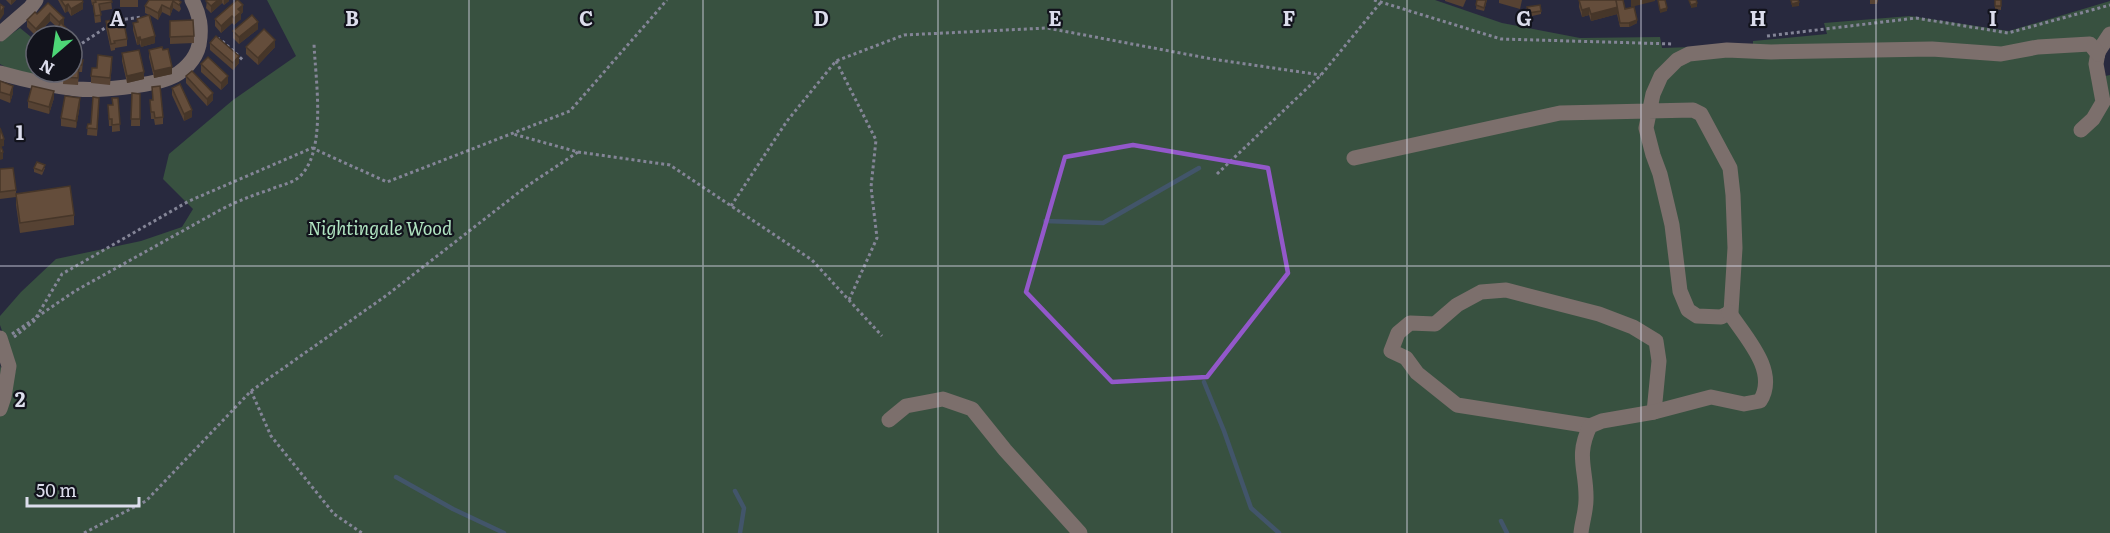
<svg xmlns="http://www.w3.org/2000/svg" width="2110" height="533" font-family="Literata,serif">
  <rect width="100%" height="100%" fill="#28293e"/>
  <g fill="#385140">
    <polygon points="267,0 1435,0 1502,23 1580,38 1660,37 1662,48 1753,45 1753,41 1827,34 1824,23 1910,16 2009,31 2110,1 2110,32 2100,77 2110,75 2110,533 0,533 0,365 4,377 16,371 0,325 0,316 21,292 56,259 141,241 182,227 193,209 163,179 169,154 233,100 296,56"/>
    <polygon points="20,28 36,41 36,72 56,72 55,83 13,71 0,64 0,42"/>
  </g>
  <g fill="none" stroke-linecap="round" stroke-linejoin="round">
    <g stroke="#42556a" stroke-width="4.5">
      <polyline points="1045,221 1103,223 1199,168"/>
      <polyline points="1204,382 1224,431 1251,508 1279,533"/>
      <polyline points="396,477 453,509 504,533"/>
      <polyline points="735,491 744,508 740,533"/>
      <polyline points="1501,521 1507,533"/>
    </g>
    <g stroke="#848597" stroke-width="3" stroke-dasharray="3 3" stroke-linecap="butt">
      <polyline points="1374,0 1501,39 1674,44"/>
      <polyline points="119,20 142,17"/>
      <polyline points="1767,36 1916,18 2008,33 2110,5"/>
      <polyline points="217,39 220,39 244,61"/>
      <polyline points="72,50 108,26"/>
      <polyline points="836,61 876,140 871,187 877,238 849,300"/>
      <polyline points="578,152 670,165 812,260 882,336"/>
      <polyline points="1217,174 1321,75 1381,2"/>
      <polyline points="731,206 787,121 836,61 904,35 1047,28 1212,59 1321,75"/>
      <path d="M 12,334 L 75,291 L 222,209 C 238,201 253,195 269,190 C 278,186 288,184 295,180 C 329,159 315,78 314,43"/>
      <polyline points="14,337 34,321 62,274 189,201 312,148 387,182 570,111 667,0"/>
      <polyline points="251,391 271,436 334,514 362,533"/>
      <polyline points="84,533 146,501 251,391 387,295 527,186 578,152 513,134"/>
    </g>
    <g stroke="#7c6f6c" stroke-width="15">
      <polyline points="0,34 30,8 36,0"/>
      <path d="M 0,73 C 25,80 51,86 77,89 C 100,91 148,86 169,78 C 183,73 196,59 199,45 C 202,28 200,15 192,0"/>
      <polyline points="2081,130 2093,119 2103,102 2096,64 2098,52 2110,34"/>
      <polyline points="1354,158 1560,113 1693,110 1701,114 1730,168 1733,195 1735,248 1731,312 1721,317 1697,316 1688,310 1680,291 1672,225 1660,174 1653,155 1646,128 1653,94 1661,76 1677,60 1689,54 1727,50 1771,52 1932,49 2001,54 2038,47 2090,44 2098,54"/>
      <polyline points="0,338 9,366 4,397 0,409"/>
      <polyline points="889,420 906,406 943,399 972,409 1005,450 1080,533"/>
      <polyline points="1590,426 1457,405 1417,373 1406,358 1391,351 1398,333 1410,323 1435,324 1457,305 1481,292 1506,290 1599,314 1633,327 1656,341 1659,361 1654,412"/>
      <path d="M 1581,533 C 1582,522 1586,511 1586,500 C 1587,470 1575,457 1590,426 L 1602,421 L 1654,412 L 1711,397 L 1744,404 L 1760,401 C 1779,371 1745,337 1729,312"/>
    </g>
  </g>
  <g fill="#564233">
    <polygon points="6,0 16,0 11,5"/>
    <polygon points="58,0 82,0 83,9 71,16 68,11 65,13"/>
    <polygon points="91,0 111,0 112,9 100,11 101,22 95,23 93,5 92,5"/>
    <rect x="120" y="0" width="18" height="7"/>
    <polygon points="178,0 181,9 179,12 173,8 170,16 162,12 158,20 150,15 155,43 141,47 140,44 137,45 133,30 133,23 137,22 137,19 149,15 145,13 145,6"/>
    <polygon points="207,0 229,0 229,1 224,5 222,3 211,13 206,8"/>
    <polygon points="1445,0 1466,0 1463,7 1445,1"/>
    <polygon points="1477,0 1487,0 1484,11 1476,9"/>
    <polygon points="1499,0 1522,0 1520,9 1499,3"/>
    <polygon points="1579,0 1625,9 1637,23 1629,27 1620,27 1617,14 1591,21 1589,15 1582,17 1579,7"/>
    <polygon points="1870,0 1878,0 1877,4 1870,4"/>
    <polygon points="1995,0 2001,0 2001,10 1995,9"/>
    <polygon points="48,3 64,25 63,26 71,36 57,27 50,21 36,36 27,27 27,20 37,14"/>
    <polygon points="1527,7 1541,11 1541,14 1528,17"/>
    <polygon points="243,12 241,14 241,19 234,25 232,23 221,33 215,26 215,19"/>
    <polygon points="106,21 127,39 127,46 115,48 115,50 111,51 106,28"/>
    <polygon points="170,21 194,36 194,43 170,44"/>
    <polygon points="258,29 239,44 233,38 233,31"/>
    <polygon points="210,43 239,63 233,70 210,50"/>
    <polygon points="246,47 275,47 258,65 246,54"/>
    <polygon points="149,50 172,74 154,78 149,57"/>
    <polygon points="122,53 144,79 127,83 122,61"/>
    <polygon points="79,60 83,60 82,72 79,72 78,85 63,84 64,72"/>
    <polygon points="112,64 110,85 91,83 91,76 97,68"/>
    <polygon points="201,64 228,83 221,90 201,72"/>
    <polygon points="186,76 213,100 207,106 186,83"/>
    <polygon points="0,81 13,93 10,103 0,99"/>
    <polygon points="152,87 163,117 163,124 155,125 154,119 151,119 150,100 152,100"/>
    <polygon points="172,88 192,117 184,121 172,95"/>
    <polygon points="132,93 140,94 140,126 131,126"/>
    <polygon points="54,98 49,114 28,108 28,101"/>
    <polygon points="112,98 118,98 120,131 112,132 112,126 109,126 108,105 112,105"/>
    <polygon points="80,105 76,128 61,126 61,118"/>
    <polygon points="99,105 97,136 87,135 88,124 91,124"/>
    <polygon points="34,168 45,168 42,175 34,172"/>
    <polygon points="0,169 16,190 16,197 0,199"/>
    <polygon points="16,194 74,215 74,225 20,233 16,205"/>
  </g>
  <g fill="#463629">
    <polygon points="11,0 16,0 11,5"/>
    <polygon points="218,0 222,0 222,3 211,13 211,6"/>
    <polygon points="224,0 229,0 229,1 224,5"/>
    <polygon points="1631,0 1655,0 1655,1 1631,7"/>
    <polygon points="173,1 173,8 170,16 170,9"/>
    <polygon points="83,2 83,9 71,16 71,9"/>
    <polygon points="1799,2 1799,6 1792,7 1792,4"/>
    <polygon points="1697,3 1697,7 1691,8 1691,5"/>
    <polygon points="68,4 68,11 65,13 65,6"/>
    <polygon points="162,5 162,12 158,20 158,13"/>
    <polygon points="243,5 243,12 241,14 241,19 234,25 234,18 238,9"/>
    <polygon points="4,7 4,14 0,20 0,13"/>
    <polygon points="1618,7 1618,14 1591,21 1591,14"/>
    <polygon points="1589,8 1589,15 1582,17 1582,10"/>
    <polygon points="1667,8 1667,11 1660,13 1660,10"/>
    <polygon points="50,13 50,21 36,36 36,29"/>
    <polygon points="232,16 232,23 221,33 221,26"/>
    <polygon points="64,18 64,25 59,29 59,22"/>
    <polygon points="1637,20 1637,23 1629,27 1629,23"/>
    <polygon points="258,22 258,29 239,44 239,37"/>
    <polygon points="155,36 155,43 141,47 141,40"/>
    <polygon points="140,37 140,44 137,45 137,38"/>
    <polygon points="275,40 275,47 258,65 258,58"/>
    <polygon points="239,56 239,63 233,70 233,63"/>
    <polygon points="172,67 172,74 154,78 154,71"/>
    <polygon points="144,72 144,79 127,83 127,76"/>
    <polygon points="228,76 228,83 221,90 221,83"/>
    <polygon points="13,86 13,93 10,103 10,95"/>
    <polygon points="54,91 54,98 49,114 49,107"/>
    <polygon points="213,93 213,100 207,106 207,99"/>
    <polygon points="80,98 80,105 76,128 76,121"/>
    <polygon points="192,110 192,117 184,121 184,114"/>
    <polygon points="4,139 4,146 0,147 0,140"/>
    <polygon points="3,152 3,159 0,160 0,153"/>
  </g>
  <g fill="#644d3b" stroke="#463629" stroke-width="1.5">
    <polygon points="61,0 82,0 83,2 71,9 68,4 65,6"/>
    <polygon points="95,0 111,0 112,2 99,4 101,15 95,16 93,3 96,2"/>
    <polygon points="149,0 178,0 181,2 179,5 173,1 170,9 162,5 158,13 145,6"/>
    <polygon points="207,0 218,0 211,6 206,1"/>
    <polygon points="237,0 238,0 243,5 238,9 241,12 234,18 232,16 221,26 215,19"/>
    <polygon points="1477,0 1486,0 1484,8 1476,5"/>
    <polygon points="1579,0 1616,0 1618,7 1591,14 1589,8 1582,10"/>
    <polygon points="1616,0 1623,0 1625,9 1634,7 1637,20 1629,23 1620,23"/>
    <polygon points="1658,0 1665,0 1667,8 1660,10"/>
    <polygon points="1689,0 1696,0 1697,3 1691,5"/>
    <polygon points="1791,0 1798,0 1799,2 1792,4"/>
    <rect x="1995" y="0" width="6" height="6"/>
    <polygon points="48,3 64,18 59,22 50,13 36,29 27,20 35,12 37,14"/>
    <polygon points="0,4 4,7 0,13"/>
    <polygon points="1540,5 1541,11 1528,13 1527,7"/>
    <polygon points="149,15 155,36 141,40 140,37 137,38 133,23 138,22 137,19"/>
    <polygon points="252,15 258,22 239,37 233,31"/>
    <polygon points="123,18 127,39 114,41 115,43 111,44 106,21"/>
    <polygon points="193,20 194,36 170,37 170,21"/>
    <polygon points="61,23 71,33 68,36 49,36"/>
    <polygon points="264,29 275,40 258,58 246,47"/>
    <polygon points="216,36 239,56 233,63 210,43"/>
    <polygon points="162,47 163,50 168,49 172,67 154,71 149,50"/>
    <polygon points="139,50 144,72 127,76 122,53"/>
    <polygon points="98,55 112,57 110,78 91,76 92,68 97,68"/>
    <polygon points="72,57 80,58 79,60 83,60 82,65 79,65 78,78 63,77 64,72 72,72"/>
    <polygon points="208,57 228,76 221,83 201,64"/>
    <polygon points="192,71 213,93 207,99 186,76"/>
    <polygon points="0,81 13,86 10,95 0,92"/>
    <polygon points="180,84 192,110 184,114 172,88"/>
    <polygon points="32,86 54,91 49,107 28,101"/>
    <polygon points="160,86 163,117 155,118 154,112 151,112 150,100 153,100 152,87"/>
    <polygon points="132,93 140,94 140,119 131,119"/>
    <polygon points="65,96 80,98 76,121 61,118"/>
    <polygon points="93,97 99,98 97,129 87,128 88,124 91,124"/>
    <polygon points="112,98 118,98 120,124 112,125 112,119 109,119 108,105 113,105"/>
    <polygon points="0,128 4,139 0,140"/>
    <polygon points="0,144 3,152 0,153"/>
    <polygon points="37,162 45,165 42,171 34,168"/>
    <polygon points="13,168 16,190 0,192 0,169"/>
    <polygon points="70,186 74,215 20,223 16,194"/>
  </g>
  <path fill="none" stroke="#9358ca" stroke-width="4.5" stroke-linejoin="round" d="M 1133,145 L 1268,168 L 1288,273 L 1207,377 L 1112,382 L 1026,292 L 1065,157 Z"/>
  <path fill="none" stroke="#dcddec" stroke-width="1.5" stroke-opacity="0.55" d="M 234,0 L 234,533M 469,0 L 469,533M 703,0 L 703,533M 938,0 L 938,533M 1172,0 L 1172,533M 1407,0 L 1407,533M 1641,0 L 1641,533M 1876,0 L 1876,533M 0,266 L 2110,266"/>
  <g text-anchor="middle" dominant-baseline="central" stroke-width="4.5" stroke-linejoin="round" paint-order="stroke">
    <g font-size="18" font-style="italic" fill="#b0e4c1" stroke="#12131c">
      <text x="380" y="227">Nightingale Wood</text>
    </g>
  </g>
  <g font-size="20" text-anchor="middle" font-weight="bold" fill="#dcddec" stroke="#12131c" stroke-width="4.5" stroke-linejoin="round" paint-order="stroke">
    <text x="117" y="26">A</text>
    <text x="352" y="26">B</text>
    <text x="586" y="26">C</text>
    <text x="821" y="26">D</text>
    <text x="1055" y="26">E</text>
    <text x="1289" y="26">F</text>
    <text x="1524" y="26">G</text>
    <text x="1758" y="26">H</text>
    <text x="1993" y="26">I</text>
    <text x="20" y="140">1</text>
    <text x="20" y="407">2</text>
  </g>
  <g transform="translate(54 54) rotate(209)"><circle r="28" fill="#12131c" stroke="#63646f" stroke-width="1.5"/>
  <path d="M0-4.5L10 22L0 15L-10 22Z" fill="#4dd676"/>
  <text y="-9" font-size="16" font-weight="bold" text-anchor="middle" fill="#dcddec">N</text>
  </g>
  <path d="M27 497v9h112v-9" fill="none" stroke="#dcddec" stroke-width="3"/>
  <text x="36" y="497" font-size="18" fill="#dcddec" stroke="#12131c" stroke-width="4.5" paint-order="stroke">50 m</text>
</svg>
